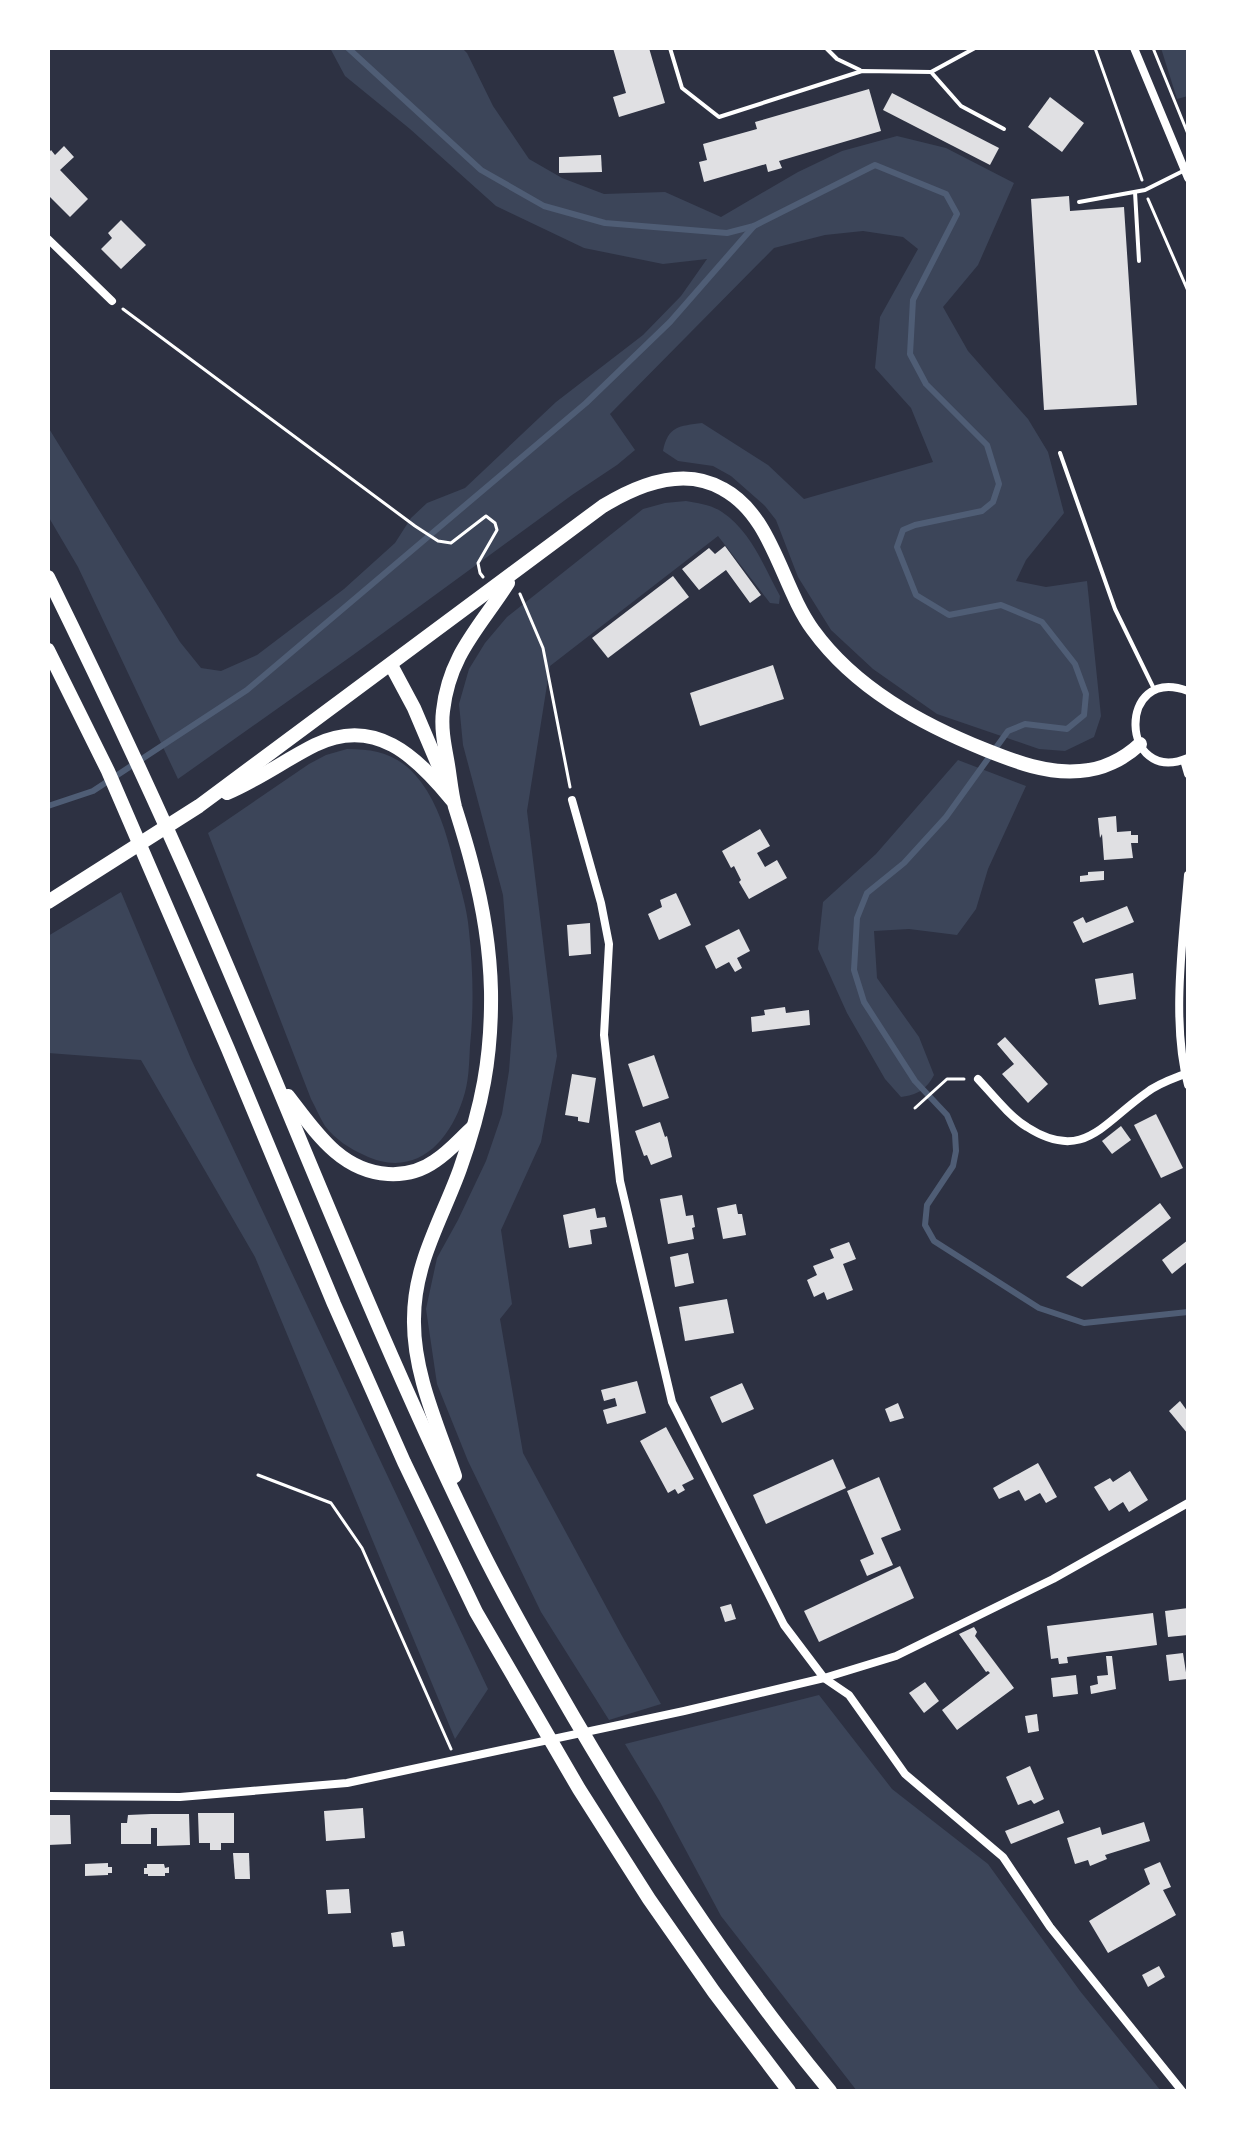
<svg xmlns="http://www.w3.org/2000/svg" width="1236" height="2139" font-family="'Archivo Narrow',sans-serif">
  <rect width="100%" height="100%" fill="#2d3142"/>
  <g fill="#3c4559">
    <path d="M 330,48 L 462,48 L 467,53 L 493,106 L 529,159 L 562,178 L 604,194 L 665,192 L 721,217 L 798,172 L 842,151 L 897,136 L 946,148 L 1014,183 L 978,265 L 943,307 L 968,351 L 1028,419 L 1048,452 L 1064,513 L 1026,560 L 1016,581 L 1046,587 L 1087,581 L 1101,716 L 1094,737 L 1065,751 L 1039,749 L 937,714 L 873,669 L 831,630 L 798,577 L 776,520 L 765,506 L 731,476 L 713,466 L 678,461 L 663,451 C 668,426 679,426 702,423 L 768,465 L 804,499 L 933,462 L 911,408 L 875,368 L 880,317 L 918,249 L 903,237 L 863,231 L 825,235 L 774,248 L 610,414 L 635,450 L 617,465 L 572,495 L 353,655 L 178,779 L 78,567 L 48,516 L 48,427 L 180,642 L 201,668 L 221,671 L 257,655 L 344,589 L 395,543 L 411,518 L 427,503 L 465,488 L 556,402 L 643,335 L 681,296 L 707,259 L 663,264 L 584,248 L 496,206 L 410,129 L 345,76 Z"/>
    <polygon points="1161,48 1188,48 1188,96 1177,99"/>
    <path d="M 686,501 C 698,503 712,505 722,512 C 751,531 764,567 780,596 L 779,604 L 770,603 L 718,536 L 550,666 L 527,811 L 557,1056 L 541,1142 L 501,1230 L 512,1304 L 500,1319 L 523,1453 L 622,1636 L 661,1704 L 609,1720 L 541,1612 L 468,1461 L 437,1384 L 426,1309 L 437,1258 L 458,1220 L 486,1161 L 502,1114 L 509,1071 L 513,1018 L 503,895 L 463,745 L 459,704 L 469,669 L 485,643 L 507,617 L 643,509 L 665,503 Z"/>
    <path d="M 347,749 C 378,749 401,755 421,782 C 438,805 446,832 453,860 C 459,883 467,907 469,931 C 473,969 474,1008 470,1046 C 469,1064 469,1082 463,1099 C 448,1145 413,1179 364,1155 C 350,1149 335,1139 325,1126 C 320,1118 316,1108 311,1099 L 208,833 L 309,764 L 326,755 Z"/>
    <path d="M 958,760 L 1026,786 L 988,869 L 976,909 L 957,935 L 909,929 L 874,931 L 877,978 L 919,1037 L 934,1075 C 926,1090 917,1095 901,1097 L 885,1079 L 847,1013 L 818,949 L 823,902 L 876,854 Z"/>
    <polygon points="121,892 191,1059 488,1689 455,1739 255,1257 141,1060 48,1053 48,936"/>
    <polygon points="819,1695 892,1789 988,1864 1080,1991 1161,2091 857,2091 721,1916 660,1802 625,1744"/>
  </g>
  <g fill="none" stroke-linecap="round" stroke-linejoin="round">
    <g stroke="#4f5d75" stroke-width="6">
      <polyline points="348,48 481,170 544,206 605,223 727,233 754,226 875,165 946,194 957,214 913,300 910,354 926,384 987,445 999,484 993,502 982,511 915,525 903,530 897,547 916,595 949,615 1001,605 1042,622 1075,664 1086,694 1084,715 1067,729 1025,724 1008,731 946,817 904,863 867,893 857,918 854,970 864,1002 915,1081 947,1115 955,1134 956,1151 953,1166 927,1205 925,1225 934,1241 1039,1308 1084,1323 1188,1312"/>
      <polyline points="48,806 93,791 247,690 586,403 670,322 754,226"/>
    </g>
  </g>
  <g fill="#e0e0e3">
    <polygon points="613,48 649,48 665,103 619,117 613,97 626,93"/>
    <polygon points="869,89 881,131 779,161 782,168 768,172 766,164 704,182 699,162 707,160 703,144 757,129 755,122"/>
    <polygon points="892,93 999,148 990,165 883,110"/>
    <polygon points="1050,97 1084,123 1062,152 1028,127"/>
    <polygon points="64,146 74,157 60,170 88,199 70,217 48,195 48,154 51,150 55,155"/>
    <polygon points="601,155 602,172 559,173 559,157"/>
    <polygon points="1069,196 1070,211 1124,207 1137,405 1044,410 1031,199"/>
    <polygon points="121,220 146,245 121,269 101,249 112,238 108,233"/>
    <polygon points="725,546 761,595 750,603 726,570 699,590 682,569 709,548 715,554"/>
    <polygon points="673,576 689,597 608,658 592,638"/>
    <polygon points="773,665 784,699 700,726 690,693"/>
    <polygon points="1116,816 1117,832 1131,831 1131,835 1138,835 1138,843 1131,843 1133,858 1104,860 1102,834 1100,838 1098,818"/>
    <polygon points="760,829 770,846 757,853 765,867 777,860 787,878 749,899 739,882 741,880 734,866 731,868 722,851"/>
    <polygon points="1104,871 1104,880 1080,882 1080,876 1088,875 1088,872"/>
    <polygon points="676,893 691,925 659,940 648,914 662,907 660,900"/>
    <polygon points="1127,906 1134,922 1083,943 1073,922 1083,917 1086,923"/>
    <polygon points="590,923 591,954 569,956 567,925"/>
    <polygon points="739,929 750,951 737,958 742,968 735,972 729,962 716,969 705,946"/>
    <polygon points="1133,973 1136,999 1099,1005 1095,979"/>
    <polygon points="785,1007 786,1013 809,1010 810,1025 752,1032 751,1017 765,1015 764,1010"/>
    <polygon points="1005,1037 1048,1084 1028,1103 1002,1074 1014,1064 997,1044"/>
    <polygon points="654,1055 669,1098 643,1107 628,1064"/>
    <polygon points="572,1074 596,1078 589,1123 578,1121 578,1117 565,1115"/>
    <polygon points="1156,1114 1183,1168 1161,1178 1134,1125"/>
    <polygon points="660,1122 665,1137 667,1136 672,1157 651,1165 647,1155 644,1156 635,1131"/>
    <polygon points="1121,1126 1131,1140 1112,1154 1102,1141"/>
    <polygon points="682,1195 686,1216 693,1215 695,1227 692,1228 694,1239 668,1244 660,1199"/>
    <polygon points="1160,1203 1171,1218 1082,1287 1066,1277"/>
    <polygon points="736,1204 738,1214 742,1214 746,1235 723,1239 717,1208"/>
    <polygon points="595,1208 597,1218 605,1217 607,1227 590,1230 592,1244 569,1248 563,1215"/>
    <polygon points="1188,1240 1188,1261 1172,1274 1162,1260"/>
    <polygon points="849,1242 856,1259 843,1264 853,1290 827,1300 824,1292 814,1297 807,1280 817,1275 813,1266 834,1258 830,1249"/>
    <polygon points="688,1253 694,1283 675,1287 670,1257"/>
    <polygon points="727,1299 734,1333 685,1341 679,1307"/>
    <polygon points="637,1381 646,1413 607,1424 603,1410 617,1406 615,1398 604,1401 601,1390"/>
    <polygon points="742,1383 754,1409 722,1423 710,1397"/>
    <polygon points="1180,1401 1188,1412 1188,1434 1169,1411"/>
    <polygon points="898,1403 904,1418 890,1422 885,1409"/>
    <polygon points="666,1427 694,1479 682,1485 685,1490 678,1494 675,1489 668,1493 640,1441"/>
    <polygon points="833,1459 846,1488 766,1524 753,1495"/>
    <polygon points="1038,1463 1057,1497 1046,1503 1040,1493 1025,1501 1019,1490 999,1499 993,1488"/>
    <polygon points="1130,1471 1148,1500 1129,1512 1123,1502 1109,1511 1094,1487 1110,1478 1113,1482"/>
    <polygon points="879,1477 901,1530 881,1538 893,1565 867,1576 860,1560 874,1554 847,1491"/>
    <polygon points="900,1566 914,1598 819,1642 804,1611"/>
    <polygon points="731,1604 736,1619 725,1622 720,1607"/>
    <polygon points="1188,1608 1188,1635 1168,1637 1165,1611"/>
    <polygon points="1153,1613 1157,1645 1067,1657 1068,1663 1059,1664 1058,1658 1051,1659 1047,1626"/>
    <polygon points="974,1627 977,1632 975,1636 1014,1688 957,1730 942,1710 990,1673 988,1671 986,1672 959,1634"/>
    <polygon points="1183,1653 1187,1679 1169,1681 1166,1655"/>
    <polygon points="1106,1656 1112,1656 1116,1689 1091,1694 1090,1686 1098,1684 1097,1676 1108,1675"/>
    <polygon points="1076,1675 1078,1694 1053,1697 1051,1678"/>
    <polygon points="925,1682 939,1701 924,1713 909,1693"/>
    <polygon points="1037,1714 1039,1731 1028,1733 1025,1716"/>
    <polygon points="1030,1766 1044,1799 1034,1804 1031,1800 1018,1805 1006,1777"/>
    <polygon points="363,1808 365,1838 326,1841 324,1811"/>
    <polygon points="1059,1810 1064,1823 1011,1844 1005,1831"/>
    <polygon points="198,1813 234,1813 234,1843 221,1843 221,1850 210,1850 210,1843 199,1843"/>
    <polygon points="151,1814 189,1814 190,1845 157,1846 157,1828 151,1828 151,1844 121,1844 121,1823 127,1823 128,1815"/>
    <polygon points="48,1815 70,1815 71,1844 48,1845"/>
    <polygon points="1144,1822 1150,1841 1105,1855 1107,1859 1090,1866 1088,1860 1075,1864 1067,1838 1100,1827 1102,1835"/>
    <polygon points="233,1853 249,1853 250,1879 235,1879"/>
    <polygon points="1160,1862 1171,1887 1163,1890 1176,1915 1108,1953 1089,1921 1150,1884 1144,1869"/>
    <polygon points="108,1863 108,1867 112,1867 112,1873 108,1873 108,1875 85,1876 85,1864"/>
    <polygon points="147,1864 164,1864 165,1868 169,1867 169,1873 165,1873 165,1876 148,1876 148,1874 144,1874 144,1868 147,1868"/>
    <polygon points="349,1889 351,1913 328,1914 326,1890"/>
    <polygon points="403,1931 405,1946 393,1947 391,1933"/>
    <polygon points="1159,1966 1165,1977 1148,1987 1142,1975"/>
  </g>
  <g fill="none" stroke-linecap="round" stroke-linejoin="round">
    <g stroke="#fff" stroke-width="3">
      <polyline points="1095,48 1142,180"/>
      <polyline points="1153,48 1188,134"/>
      <polyline points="1148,199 1188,291"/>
      <polyline points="123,309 415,526 438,541 451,543 486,516 495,523 497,530 478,563 480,573 483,577"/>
      <polyline points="520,594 543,648 570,787"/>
      <polyline points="915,1108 947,1079 964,1079"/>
      <polyline points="258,1475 331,1503 362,1548 451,1749"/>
    </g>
    <g stroke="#fff" stroke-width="4">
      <polyline points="670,48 682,88 719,117 862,71 931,72 975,48"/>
      <polyline points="826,48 837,59 860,70"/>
      <polyline points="931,72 961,106 1004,129"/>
      <polyline points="1135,192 1139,261"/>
      <polyline points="1079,202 1145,190 1183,171"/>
      <polyline points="1060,453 1115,609 1155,691"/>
    </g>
    <g stroke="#fff" stroke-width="8">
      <polyline points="1134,48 1188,178"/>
      <polyline points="48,239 112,301"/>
      <path d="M 1188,691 C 1116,664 1120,787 1188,758"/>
      <polyline points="1184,760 1188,774"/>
      <polyline points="572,800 601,903 609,944 604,1035 620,1181 672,1402 784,1625 824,1678 849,1695 905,1774 1003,1857 1050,1927 1182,2091"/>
      <path d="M 1188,875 C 1183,939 1171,1023 1188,1085"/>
      <path d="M 978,1079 C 992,1094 1010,1117 1027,1127 C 1083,1163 1103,1123 1146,1093 C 1157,1084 1172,1079 1185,1074"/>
      <polyline points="48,1796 180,1797 347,1783 684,1711 824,1678 896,1656 1053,1579 1188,1503"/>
    </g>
    <g stroke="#fff" stroke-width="14">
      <path d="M 48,577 C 100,683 150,789 197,896 C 290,1109 372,1326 474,1535 C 504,1597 538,1656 573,1716 C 649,1846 733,1974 830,2091"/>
      <polyline points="48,650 108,771 228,1049 334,1304 404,1462 476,1612 579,1789 649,1899 714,1992 789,2091"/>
      <polyline points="391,665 414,708 445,781"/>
      <path d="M 227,793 C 258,780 285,760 315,745 C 375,716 416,756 452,800"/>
      <path d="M 48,902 L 199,806 L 603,506 C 639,484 684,466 723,489 C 773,516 781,586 813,630 C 855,688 921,724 986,750 C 1016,762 1047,774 1080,771 C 1102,770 1124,759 1140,744"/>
      <path d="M 288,1096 C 315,1131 340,1171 388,1174 C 405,1175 421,1171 435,1161 C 449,1152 460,1139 472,1128"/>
      <path d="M 455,1476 C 438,1426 413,1373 414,1319 C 414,1263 442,1219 460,1169 C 482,1107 492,1057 491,991 C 490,948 483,906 472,865 C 467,845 461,826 455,807 C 451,791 450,775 447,759 C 444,743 441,727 443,711 C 449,655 480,627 508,583"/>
    </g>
  </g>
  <rect width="1236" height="2139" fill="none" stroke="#ffffff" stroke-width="100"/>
</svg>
